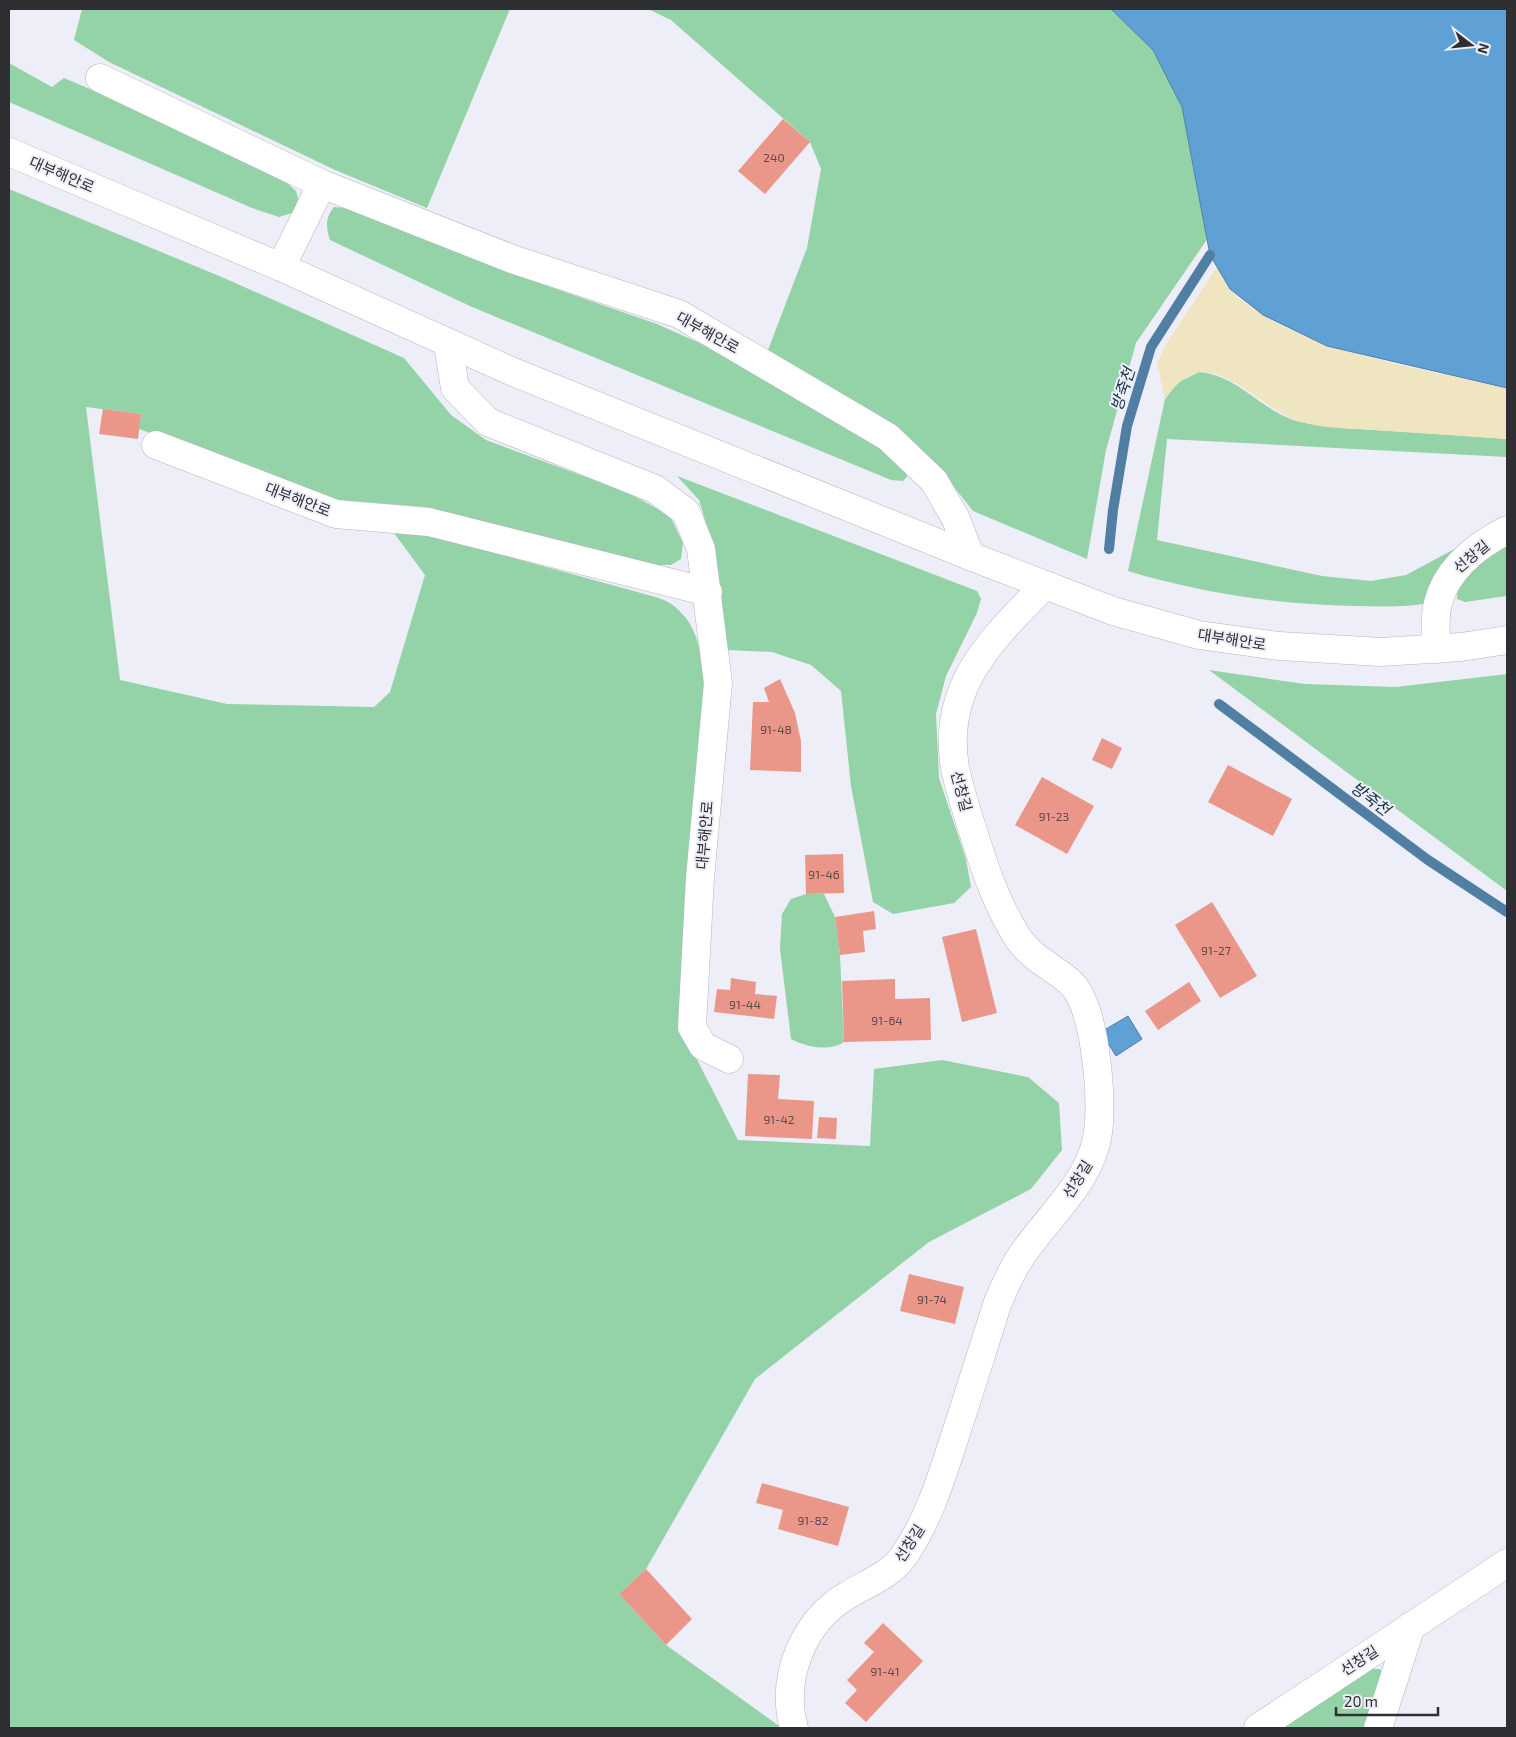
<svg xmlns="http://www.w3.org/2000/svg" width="1516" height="1737" font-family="'Exo 2','Noto Sans KR',sans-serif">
  <rect width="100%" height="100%" fill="#edeef8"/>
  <g fill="#94d3a7">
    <polygon points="82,9 510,9 427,208 335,170 109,62 74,40"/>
    <polygon points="648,9 1111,9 1153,50 1182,107 1208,238 1136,343 1106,450 1087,559 973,511 939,468 899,428 768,350 807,248 821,169 810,142 671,20"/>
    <polygon points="9,63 52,87 64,78 109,97 286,182 296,191 299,202 292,213 279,217 252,208 9,102"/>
    <path d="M 9,189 L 224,278 L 404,358 L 451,415 L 486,440 L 629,493 L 670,516 L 683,543 L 681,559 L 671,565 L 648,565 L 426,507 L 338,500 L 139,429 L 141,414 L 86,407 L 120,680 L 227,704 L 374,707 L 390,692 L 425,575 L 391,529 L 422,533 L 641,593 C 651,596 666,599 674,606 C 703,629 702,664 705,698 L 681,1028 L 738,1140 L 870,1146 L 874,1069 L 942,1060 L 1028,1077 L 1059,1103 L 1062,1150 L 1031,1189 L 929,1242 L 755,1379 L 646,1569 L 619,1594 L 666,1645 L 782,1728 L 9,1728 Z"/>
    <path d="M 334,207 L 346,208 L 507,272 L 657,324 L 704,345 L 862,433 L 898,462 L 905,471 L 907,477 L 903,481 L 891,480 L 472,307 L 330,240 C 326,227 325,218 334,207 Z"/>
    <path d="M 1199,372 C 1241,376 1262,413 1301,422 C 1330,428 1359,429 1389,431 C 1428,433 1468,436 1507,439 L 1507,457 L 1167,439 L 1157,540 L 1322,576 L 1371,581 L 1406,575 L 1462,545 C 1440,564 1433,573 1428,603 C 1403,608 1378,606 1353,606 C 1275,604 1201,593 1128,571 L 1165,399 L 1177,383 Z"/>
    <polygon points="677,476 977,591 981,599 977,613 946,676 936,714 939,778 966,859 971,887 954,903 893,914 873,902 851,786 841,691 811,665 772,652 727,650 710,536 699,500"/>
    <path d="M 1507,539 L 1507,596 L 1465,602 L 1457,599 C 1457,571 1487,556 1507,539 Z"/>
    <polygon points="1209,670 1305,684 1396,687 1507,674 1507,891"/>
    <path d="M 806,894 L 824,894 L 835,917 L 840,955 L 844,1042 C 829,1052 806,1047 791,1039 L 780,949 L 782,914 L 791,899 Z"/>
    <polygon points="1371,1669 1380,1669 1383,1676 1364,1728 1283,1728"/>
  </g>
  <path fill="#efe5c0" d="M 1217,267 C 1221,274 1225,284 1230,290 C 1289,351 1426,369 1507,388 L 1507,439 C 1463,436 1418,433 1374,430 C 1350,428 1321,429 1298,421 C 1267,410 1232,370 1200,372 C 1185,374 1173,388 1165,399 L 1157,363 L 1168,341 Z"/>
  <g fill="#60a1d5" stroke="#517fa4">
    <polygon points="1111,9 1507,9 1507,388 1327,346 1263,315 1230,289 1210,255 1182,107 1153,50"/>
    <polygon points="1128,1016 1142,1039 1116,1056 1101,1032"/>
  </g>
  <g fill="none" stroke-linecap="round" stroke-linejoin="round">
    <g stroke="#517fa4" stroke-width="10">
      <polyline points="1109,549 1113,510 1127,426 1151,347 1210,255"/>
      <polyline points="1219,704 1428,860 1507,912"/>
    </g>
  </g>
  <g fill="#ea978a">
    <polygon points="783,119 810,142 765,194 738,171"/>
    <polygon points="103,409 141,414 138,439 99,434"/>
    <polygon points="780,679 795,713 801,741 801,772 750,770 753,702 769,702 764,688"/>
    <polygon points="1102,738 1122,748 1112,769 1092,760"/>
    <polygon points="1228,765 1292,799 1273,836 1208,802"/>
    <polygon points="1042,777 1094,806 1067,854 1015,825"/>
    <polygon points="843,854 844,893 806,894 805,855"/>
    <polygon points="1212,902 1257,976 1220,998 1175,925"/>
    <polygon points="874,911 876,929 863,931 865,952 840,955 835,917"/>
    <polygon points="976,929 997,1013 962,1022 942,937"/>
    <polygon points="731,978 756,982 755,994 777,996 774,1019 714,1012 717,989 730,990"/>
    <polygon points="895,979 895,999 930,998 931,1040 844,1042 842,981"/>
    <polygon points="1189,982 1201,1001 1158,1030 1145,1011"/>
    <polygon points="748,1074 780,1075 778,1099 814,1101 812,1139 745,1136"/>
    <polygon points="819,1117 837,1118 836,1139 817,1138"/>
    <polygon points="909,1274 964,1287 955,1324 900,1311"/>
    <polygon points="762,1483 849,1507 838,1546 778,1529 783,1510 756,1503"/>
    <polygon points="646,1569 692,1619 666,1645 619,1594"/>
    <polygon points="883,1623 923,1661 866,1722 845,1703 857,1690 847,1680 874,1652 864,1643"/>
  </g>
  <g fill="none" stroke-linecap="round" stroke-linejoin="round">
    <g stroke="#b5b6c0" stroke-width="29">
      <g id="minor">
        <polyline points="100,78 322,184 512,259 679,314 888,437 934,481 956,519 970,556"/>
        <polyline points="9,152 281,267 513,372 970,556 1113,611 1199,635 1279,646 1381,652 1461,647 1507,640"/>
        <polyline points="281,267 322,184"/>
        <polyline points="448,344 455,388 488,422 655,489 686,512 701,549 718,683 700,878 692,1027 703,1046 729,1059"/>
        <polyline points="156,445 336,514 429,522 708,592"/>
        <path d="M 1436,649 C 1436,634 1434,617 1438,603 C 1447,568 1476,546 1507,530"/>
        <path d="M 794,1728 C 780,1678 803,1621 848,1595 C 867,1583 889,1576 903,1557 C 928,1522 941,1479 954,1439 C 969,1394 983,1348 998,1302 C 1005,1286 1012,1269 1022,1255 C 1051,1212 1097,1177 1099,1122 C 1101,1089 1095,1006 1071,983 C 1053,967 1031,958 1018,938 C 996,904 984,866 972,828 C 966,808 959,788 955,768 C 941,686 992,639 1045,585"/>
        <polyline points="1258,1728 1507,1563"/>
        <polyline points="1378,1728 1411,1626"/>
      </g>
    </g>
    <use href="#minor" stroke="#fff" stroke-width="28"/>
  </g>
  <g text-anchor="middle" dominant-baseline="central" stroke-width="4" stroke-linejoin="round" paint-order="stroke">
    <g font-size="12" fill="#5e4949">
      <text x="774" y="157">240</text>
      <text x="776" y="729">91-48</text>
      <text x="1054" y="816">91-23</text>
      <text x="824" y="874">91-46</text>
      <text x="1216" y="950">91-27</text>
      <text x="745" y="1004">91-44</text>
      <text x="887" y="1020">91-64</text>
      <text x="779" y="1119">91-42</text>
      <text x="932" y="1299">91-74</text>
      <text x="813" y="1520">91-82</text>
      <text x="885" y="1671">91-41</text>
    </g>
    <g font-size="15" fill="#2f2f33" stroke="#edeef8">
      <text transform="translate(62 174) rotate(23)">대부해안로</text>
      <text transform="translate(708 332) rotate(29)">대부해안로</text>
      <text transform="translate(298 499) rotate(21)">대부해안로</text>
      <text transform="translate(1471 556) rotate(-40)">선창길</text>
      <text transform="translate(1232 639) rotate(9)">대부해안로</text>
      <text transform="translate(962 791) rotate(75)">선창길</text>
      <text transform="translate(704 835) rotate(-85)">대부해안로</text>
      <text transform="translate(1077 1179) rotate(-58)">선창길</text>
      <text transform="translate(909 1543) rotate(-57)">선창길</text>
      <text transform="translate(1359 1660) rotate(-33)">선창길</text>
    </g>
    <g font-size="16" font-style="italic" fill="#143046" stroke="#edeef8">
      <text transform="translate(1122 389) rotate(-72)">방죽천</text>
      <text transform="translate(1371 798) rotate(37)">방죽천</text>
    </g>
  </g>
  <rect width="1516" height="1737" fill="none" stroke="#2f2f33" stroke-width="20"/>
  <g transform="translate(1471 45) rotate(106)" stroke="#edeef8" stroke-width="4" paint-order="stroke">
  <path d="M0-4L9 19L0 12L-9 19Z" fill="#2f2f33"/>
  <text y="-8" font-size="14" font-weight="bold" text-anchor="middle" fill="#2f2f33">N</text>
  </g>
  <path d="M1336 1707v8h102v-8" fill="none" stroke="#2f2f33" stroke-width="2.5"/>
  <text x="1344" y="1707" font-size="15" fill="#2f2f33" stroke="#edeef8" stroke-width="4" paint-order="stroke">20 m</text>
</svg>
